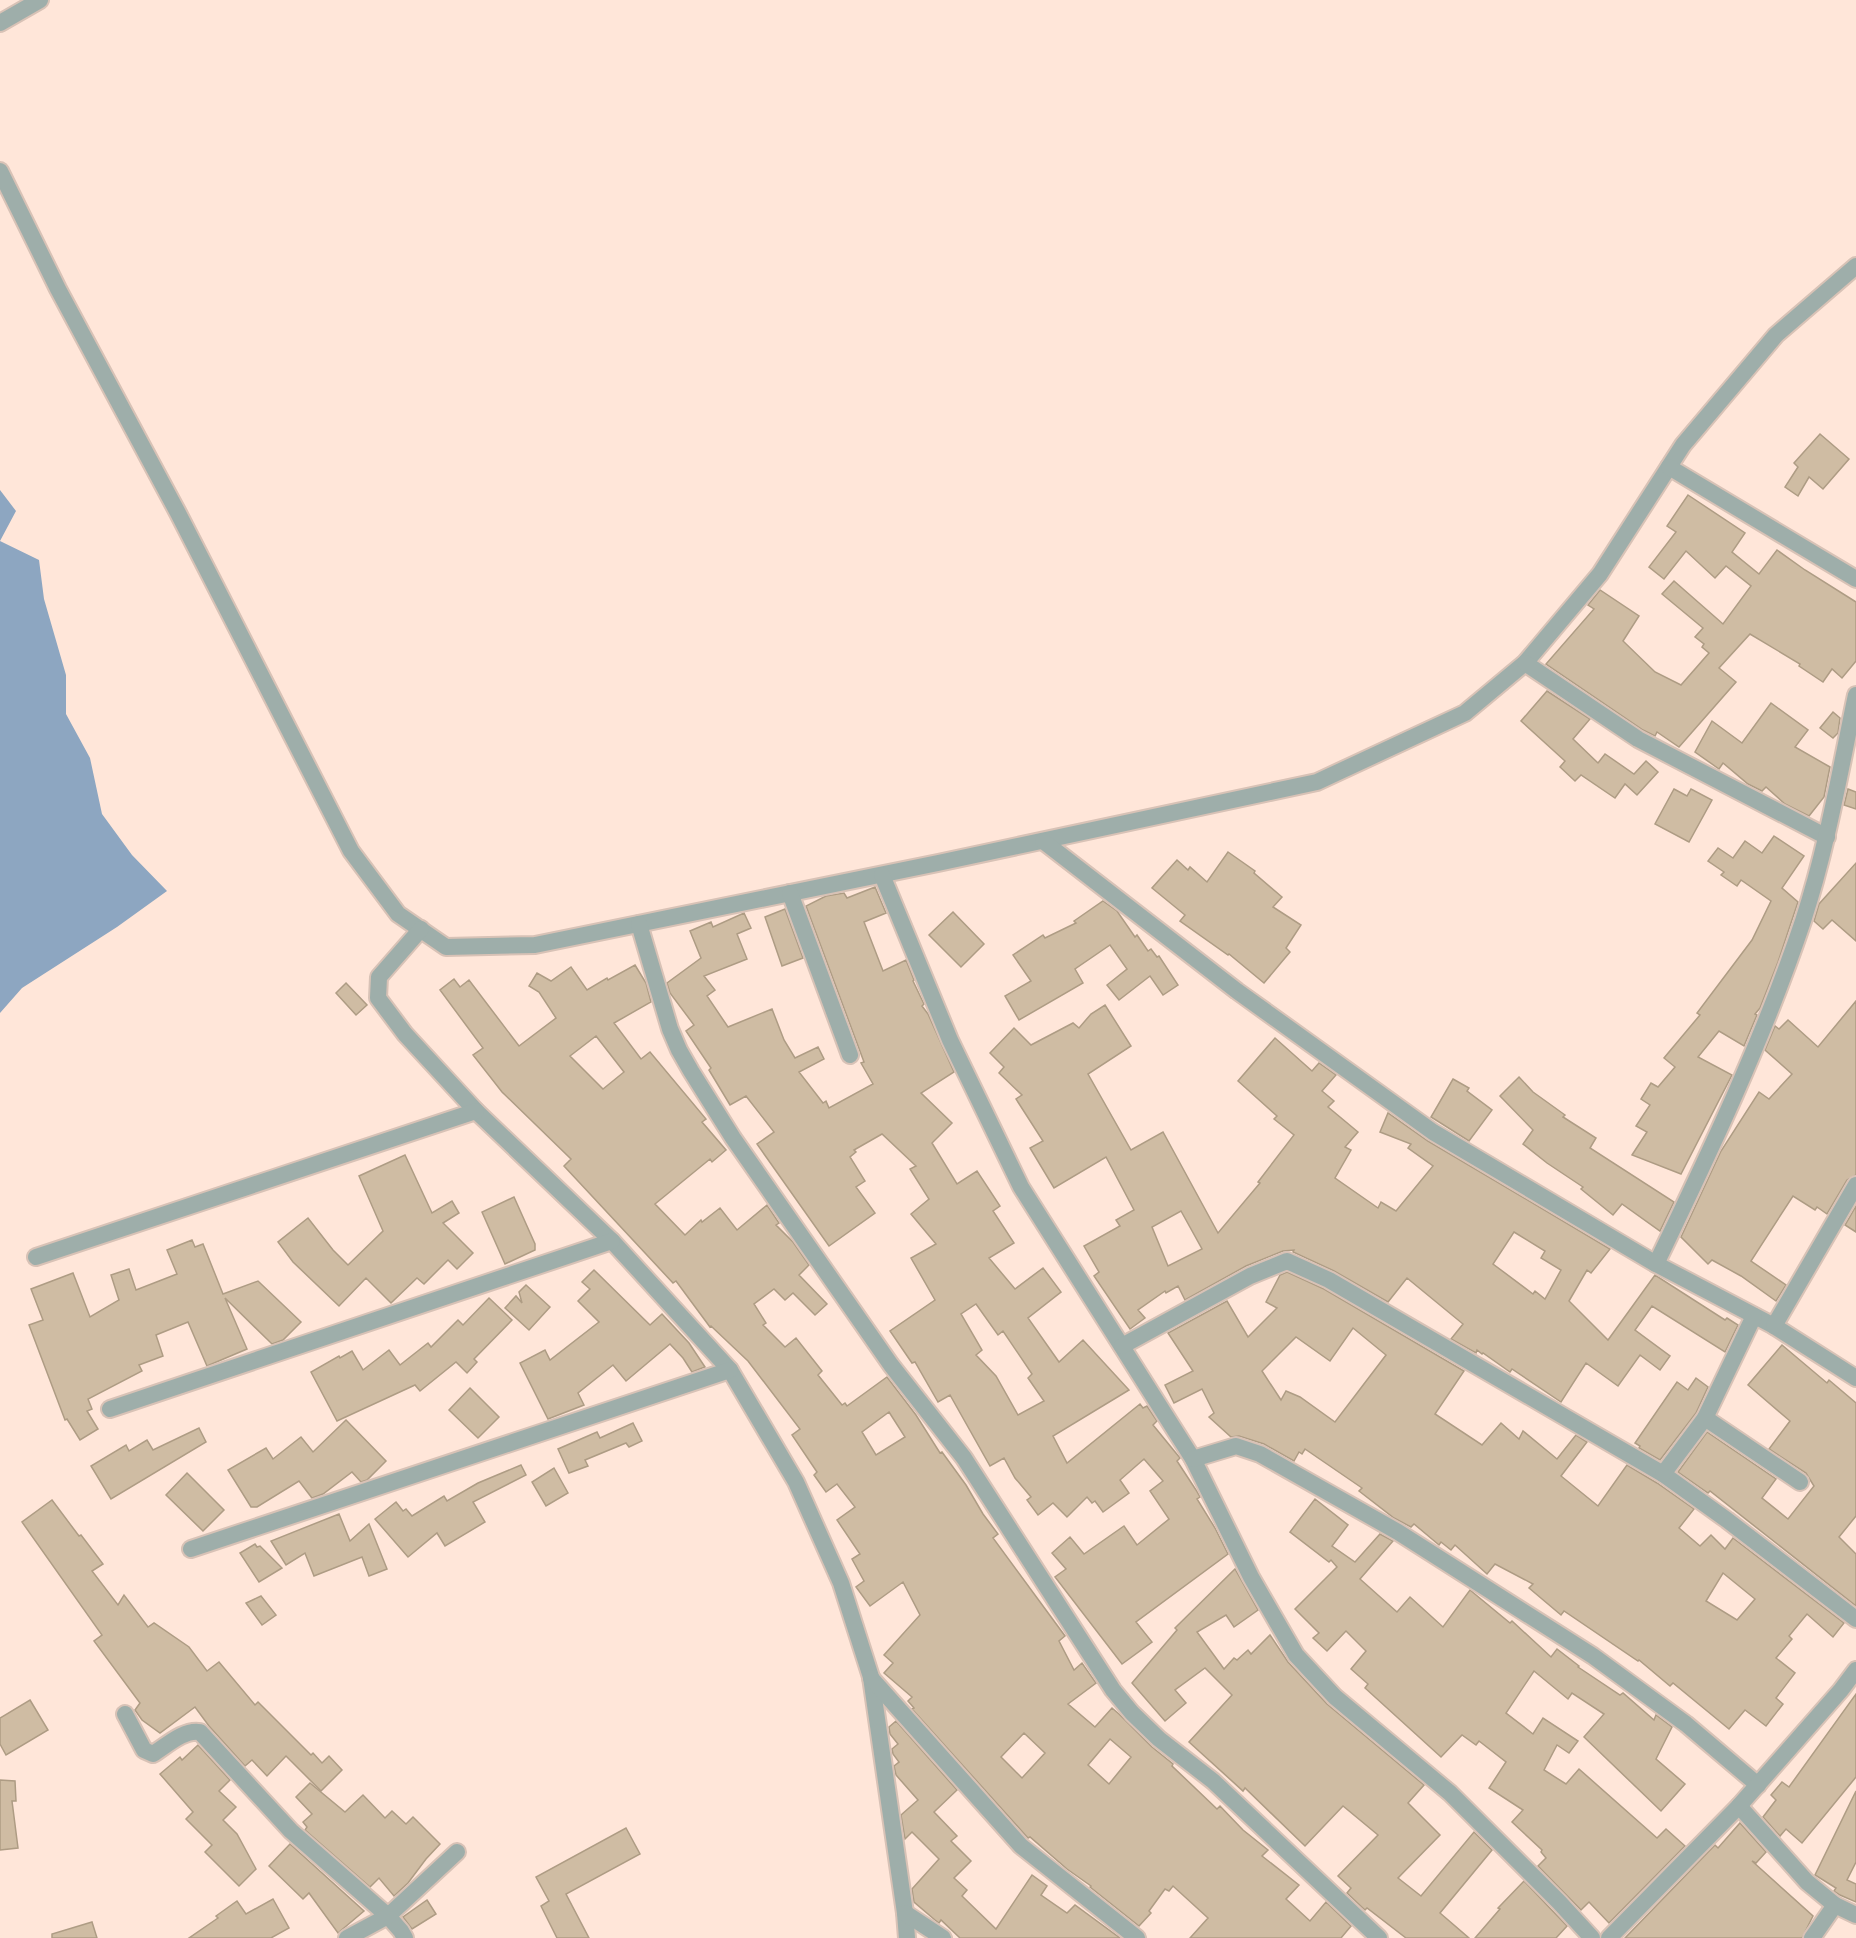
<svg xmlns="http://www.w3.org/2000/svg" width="1856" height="1938" font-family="Poppins,sans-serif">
  <rect width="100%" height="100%" fill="#ffe6d9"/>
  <polygon fill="#8da6c1" points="0,490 16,511 0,541 39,560 44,599 66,675 66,714 90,758 102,814 132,855 167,891 117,927 22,988 0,1013"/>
  <g fill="#cfbca3" stroke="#ae9c84" stroke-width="1.5" fill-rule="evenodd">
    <polygon points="1820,434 1849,459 1823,489 1809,477 1798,496 1785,487 1798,467 1794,463"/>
    <polygon points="1688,495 1745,533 1732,552 1759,574 1777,550 1805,570 1856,602 1856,661 1842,678 1832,669 1823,682 1799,666 1800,664 1750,634 1719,668 1736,682 1679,747 1657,732 1655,736 1643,730 1546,664 1594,609 1588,605 1600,590 1639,616 1623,641 1655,672 1681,685 1709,653 1702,647 1704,644 1695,637 1703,628 1662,594 1674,581 1723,624 1751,586 1726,566 1715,578 1686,551 1664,579 1649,567 1676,532 1667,526"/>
    <polygon points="1547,691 1590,719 1573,739 1598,763 1605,754 1634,774 1646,761 1658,772 1637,795 1625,784 1615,798 1581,775 1575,781 1560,767 1565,761 1521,721"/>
    <polygon points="1771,703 1808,730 1795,747 1830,767 1824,797 1809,816 1785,804 1766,787 1762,791 1748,784 1723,763 1719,769 1695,752 1712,721 1742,743"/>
    <polygon points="1833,712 1840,718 1838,733 1833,738 1820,728"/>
    <polygon points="1674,789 1687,796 1691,789 1712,800 1689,842 1655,824"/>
    <polygon points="1848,789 1856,792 1856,809 1844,805"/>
    <polygon points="1774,836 1804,856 1782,888 1798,902 1778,962 1760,1008 1755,1014 1757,1015 1744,1046 1719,1031 1698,1057 1732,1075 1681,1174 1632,1155 1647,1132 1636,1126 1650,1105 1641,1099 1651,1083 1658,1087 1675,1067 1664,1058 1700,1015 1697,1013 1752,940 1771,901 1741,880 1737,886 1721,875 1724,872 1708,861 1718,848 1733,858 1745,841 1762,853"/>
    <polygon points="1228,852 1255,871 1254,873 1282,897 1273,907 1301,925 1286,948 1290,952 1264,983 1229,954 1228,955 1180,921 1185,915 1152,888 1177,860 1188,870 1190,867 1207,882"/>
    <polygon points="1856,863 1856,941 1832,920 1823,929 1814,921 1819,904"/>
    <path d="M 875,887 L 886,913 L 864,922 L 883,971 L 906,960 L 914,980 L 913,981 L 924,1004 L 922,1006 L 928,1014 L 954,1072 L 921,1093 L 952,1123 L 932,1143 L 957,1184 L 977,1171 L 1000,1206 L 993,1211 L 1014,1243 L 989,1258 L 1015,1289 L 1043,1268 L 1061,1292 L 1028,1318 L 1059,1362 L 1083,1340 L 1129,1390 L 1053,1436 L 1067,1463 L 1140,1404 L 1143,1408 L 1147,1406 L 1157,1421 L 1153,1425 L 1180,1458 L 1177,1461 L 1196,1490 L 1200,1497 L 1197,1499 L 1215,1528 L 1228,1554 L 1136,1622 L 1152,1642 L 1122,1664 L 1055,1577 L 1066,1569 L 1052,1553 L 1070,1537 L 1084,1554 L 1124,1526 L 1137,1545 L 1169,1519 L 1150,1491 L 1163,1481 L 1144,1459 L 1120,1480 L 1129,1493 L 1103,1512 L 1095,1501 L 1092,1503 L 1087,1497 L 1067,1517 L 1053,1503 L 1038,1515 L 1027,1500 L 1031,1497 L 1015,1478 L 1004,1458 L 990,1466 L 950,1395 L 938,1402 L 915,1362 L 912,1363 L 890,1331 L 935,1300 L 911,1258 L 936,1244 L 911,1214 L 929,1199 L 910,1169 L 916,1166 L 882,1134 L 854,1150 L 856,1152 L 850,1157 L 865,1181 L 856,1187 L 875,1213 L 829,1246 L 757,1144 L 774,1132 L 746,1096 L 730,1105 L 709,1070 L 711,1068 L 686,1031 L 694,1025 L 670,993 L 667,983 L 701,958 L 690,931 L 711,922 L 713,927 L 744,913 L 751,928 L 737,934 L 747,959 L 704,976 L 715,990 L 707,996 L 728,1027 L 772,1009 L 784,1040 L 795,1058 L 818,1047 L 824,1059 L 799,1072 L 823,1103 L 826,1101 L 829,1108 L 873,1084 L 861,1063 L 864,1062 L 806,906 L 826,896 L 844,893 L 847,898 ZM 976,1304 L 998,1335 L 1003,1331 L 1032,1374 L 1028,1378 L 1044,1401 L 1018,1415 L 996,1376 L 976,1355 L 982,1350 L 961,1314 Z"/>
    <polygon points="1103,901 1117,911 1135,937 1137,935 1148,951 1151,949 1157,957 1159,956 1178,985 1163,995 1150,976 1119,1000 1107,985 1127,969 1110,945 1075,969 1083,983 1019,1020 1005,996 1031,981 1013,955 1043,935 1045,938 1076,923 1074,921"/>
    <polygon points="785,909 803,958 782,966 765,917"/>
    <polygon points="953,912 984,944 961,967 929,935"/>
    <path d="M 635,965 L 646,983 L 651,1002 L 614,1023 L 641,1059 L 650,1052 L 706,1119 L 702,1122 L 726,1150 L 712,1162 L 710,1159 L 655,1204 L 685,1235 L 701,1220 L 702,1222 L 720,1208 L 737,1230 L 767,1205 L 779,1223 L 776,1225 L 793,1242 L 809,1265 L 799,1275 L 827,1304 L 815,1315 L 793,1293 L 785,1300 L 774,1289 L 754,1304 L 766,1323 L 763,1325 L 785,1347 L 796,1338 L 822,1371 L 818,1375 L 842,1405 L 845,1403 L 847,1406 L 887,1377 L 916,1415 L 940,1453 L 942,1452 L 966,1485 L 983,1514 L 998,1534 L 993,1538 L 1065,1636 L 1059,1641 L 1074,1670 L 1082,1663 L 1096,1683 L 1068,1704 L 1095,1727 L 1112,1708 L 1119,1714 L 1152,1747 L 1173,1764 L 1172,1766 L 1217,1809 L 1220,1806 L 1243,1830 L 1268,1850 L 1262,1856 L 1299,1885 L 1286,1899 L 1310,1921 L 1326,1902 L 1351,1926 L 1341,1938 L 1190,1938 L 1208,1918 L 1173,1886 L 1169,1891 L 1165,1889 L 1149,1911 L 1151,1913 L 1139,1926 L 1090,1887 L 1091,1886 L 1067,1869 L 1030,1837 L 1028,1838 L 912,1709 L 914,1708 L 908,1701 L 912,1697 L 884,1673 L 893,1663 L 884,1655 L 920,1615 L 903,1582 L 870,1606 L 856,1587 L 864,1581 L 852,1559 L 860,1554 L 837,1520 L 855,1507 L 837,1484 L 826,1492 L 814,1475 L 817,1472 L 792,1435 L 800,1429 L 748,1361 L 711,1326 L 710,1327 L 676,1281 L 673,1283 L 564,1166 L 571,1159 L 502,1092 L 473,1055 L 483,1048 L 440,990 L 454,979 L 460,987 L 469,980 L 519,1046 L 556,1018 L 539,992 L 529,986 L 537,973 L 551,981 L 571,967 L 587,990 L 607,978 L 608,980 ZM 596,1036 L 624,1072 L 603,1089 L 570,1056 ZM 889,1412 L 905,1437 L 876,1455 L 862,1432 ZM 1024,1733 L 1045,1753 L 1022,1778 L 1001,1757 ZM 1110,1739 L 1131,1757 L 1109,1784 L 1088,1765 Z"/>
    <polygon points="346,983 367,1005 356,1015 336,993"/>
    <polygon points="1856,1001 1856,1175 1847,1180 1827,1214 1817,1207 1815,1210 1793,1196 1751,1261 1786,1285 1776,1301 1741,1276 1712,1260 1708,1264 1681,1237 1721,1151 1759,1092 1769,1099 1792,1074 1765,1050 1775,1026 1779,1029 1788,1020 1818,1047"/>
    <path d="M 1105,1005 L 1131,1046 L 1088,1074 L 1131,1150 L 1163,1132 L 1218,1233 L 1260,1183 L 1258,1182 L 1294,1135 L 1274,1119 L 1277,1116 L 1238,1081 L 1275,1038 L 1312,1071 L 1319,1063 L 1336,1075 L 1322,1091 L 1334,1101 L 1328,1107 L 1358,1132 L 1345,1147 L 1351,1150 L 1335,1178 L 1378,1208 L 1381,1202 L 1396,1211 L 1433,1166 L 1408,1148 L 1411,1144 L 1380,1132 L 1388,1113 L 1428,1141 L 1610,1249 L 1591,1273 L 1587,1270 L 1569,1301 L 1608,1340 L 1655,1275 L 1725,1320 L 1727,1318 L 1738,1325 L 1725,1352 L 1652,1306 L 1635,1330 L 1670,1356 L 1660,1370 L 1640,1355 L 1618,1386 L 1586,1363 L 1561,1402 L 1512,1369 L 1510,1372 L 1483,1353 L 1482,1354 L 1477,1350 L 1476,1353 L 1451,1339 L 1463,1324 L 1407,1278 L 1388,1302 L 1334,1271 L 1293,1252 L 1294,1250 L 1283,1251 L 1246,1266 L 1185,1300 L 1178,1286 L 1166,1293 L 1165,1291 L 1138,1310 L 1145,1318 L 1130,1329 L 1094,1276 L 1099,1272 L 1084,1246 L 1120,1226 L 1116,1220 L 1134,1210 L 1106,1157 L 1054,1188 L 1030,1148 L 1043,1141 L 1016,1099 L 1022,1095 L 999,1073 L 1004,1067 L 990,1053 L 1014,1028 L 1031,1045 L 1073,1023 L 1079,1028 L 1091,1014 ZM 1181,1211 L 1202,1249 L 1168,1266 L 1152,1227 ZM 1514,1232 L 1545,1251 L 1541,1258 L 1561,1270 L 1545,1299 L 1535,1291 L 1533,1294 L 1493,1264 Z"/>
    <polygon points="1519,1077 1533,1092 1565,1115 1563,1117 1596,1138 1590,1148 1674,1202 1660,1231 1622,1204 1613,1215 1581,1189 1583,1187 1547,1163 1523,1144 1533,1130 1500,1096"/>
    <polygon points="1453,1079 1469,1088 1467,1091 1492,1110 1469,1141 1431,1117"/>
    <polygon points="405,1155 432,1213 452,1201 459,1213 443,1223 473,1253 457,1269 448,1260 424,1284 417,1278 391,1303 366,1278 339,1306 293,1262 278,1242 308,1218 333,1250 348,1265 383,1231 359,1176"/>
    <polygon points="514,1197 535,1244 535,1250 505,1264 482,1212"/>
    <polygon points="1856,1206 1856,1232 1845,1225"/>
    <polygon points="192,1240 195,1247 203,1244 223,1294 258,1281 301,1322 283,1340 272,1344 225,1298 247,1349 207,1366 188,1322 156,1335 163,1356 139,1365 142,1371 88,1399 92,1409 87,1411 98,1429 80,1440 67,1419 65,1420 29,1325 43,1320 31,1289 73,1273 90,1317 119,1300 111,1275 129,1269 136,1290 177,1274 167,1250"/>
    <polygon points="594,1270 650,1325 662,1314 689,1343 705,1367 692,1372 683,1358 670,1344 626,1381 613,1365 578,1393 584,1405 548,1419 520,1363 545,1350 550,1360 599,1322 578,1301 590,1289 582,1282"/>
    <path d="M 1287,1272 L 1324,1289 L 1464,1371 L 1435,1414 L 1482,1445 L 1501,1423 L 1519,1439 L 1523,1431 L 1557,1459 L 1576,1435 L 1587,1442 L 1561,1476 L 1598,1506 L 1627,1465 L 1657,1483 L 1694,1509 L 1679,1528 L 1700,1546 L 1711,1535 L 1725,1549 L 1733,1538 L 1844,1623 L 1833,1637 L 1807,1614 L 1789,1636 L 1792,1639 L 1776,1658 L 1795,1673 L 1776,1698 L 1783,1704 L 1766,1726 L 1745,1710 L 1729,1729 L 1673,1683 L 1670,1686 L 1639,1660 L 1638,1661 L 1564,1611 L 1561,1615 L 1529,1588 L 1533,1584 L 1495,1564 L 1487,1574 L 1455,1545 L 1451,1550 L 1441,1542 L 1439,1545 L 1414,1524 L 1411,1527 L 1394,1518 L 1359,1491 L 1362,1488 L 1305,1449 L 1302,1454 L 1299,1452 L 1294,1461 L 1264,1444 L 1239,1436 L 1231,1437 L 1209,1417 L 1214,1413 L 1202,1389 L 1174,1403 L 1165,1385 L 1193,1371 L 1168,1333 L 1227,1301 L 1248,1337 L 1277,1308 L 1266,1302 L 1280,1275 ZM 1353,1328 L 1386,1355 L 1335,1422 L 1300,1397 L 1286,1391 L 1281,1400 L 1262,1371 L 1296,1337 L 1330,1361 ZM 1723,1573 L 1755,1599 L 1737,1620 L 1706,1601 Z"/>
    <polygon points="526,1285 550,1307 529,1330 505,1308 516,1296 522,1303 519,1292"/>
    <polygon points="489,1298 512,1320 474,1359 477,1362 467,1373 456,1362 420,1391 415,1385 337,1421 311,1372 339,1356 340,1358 352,1351 363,1370 389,1350 400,1365 428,1343 431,1347 458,1320 463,1325"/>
    <polygon points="1782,1345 1827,1383 1829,1380 1856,1403 1856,1516 1839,1537 1856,1554 1856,1606 1710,1491 1708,1493 1678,1472 1707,1432 1776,1479 1762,1498 1788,1519 1814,1486 1806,1473 1769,1449 1790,1421 1748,1385"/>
    <polygon points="1696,1378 1708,1387 1696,1413 1660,1460 1639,1448 1640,1446 1635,1443 1677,1382 1688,1390"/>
    <polygon points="470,1388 499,1417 478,1438 449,1410"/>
    <polygon points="346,1420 386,1461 367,1480 361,1482 352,1472 323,1494 312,1498 299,1481 257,1507 251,1507 228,1470 266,1448 273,1459 301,1437 313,1452"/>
    <polygon points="633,1423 642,1441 629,1447 626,1443 585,1460 588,1466 569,1473 558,1449 597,1432 600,1438"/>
    <polygon points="199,1428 206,1442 111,1499 91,1466 126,1445 129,1451 147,1440 153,1450"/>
    <polygon points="521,1465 526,1475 473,1502 485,1522 445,1546 437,1533 408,1557 375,1519 396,1502 403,1511 406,1509 412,1516 444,1496 447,1501 478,1483"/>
    <polygon points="554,1468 568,1493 546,1506 532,1482"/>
    <polygon points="187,1473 224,1510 203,1531 166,1495"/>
    <polygon points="1315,1499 1348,1525 1332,1546 1355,1562 1380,1534 1393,1541 1360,1579 1397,1612 1410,1597 1443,1627 1470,1590 1510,1623 1512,1621 1551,1657 1557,1649 1579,1666 1578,1667 1620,1695 1623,1693 1654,1720 1656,1715 1672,1727 1656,1759 1685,1784 1661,1811 1584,1737 1604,1714 1572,1693 1568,1699 1534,1671 1506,1713 1533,1734 1543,1718 1578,1741 1569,1753 1557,1745 1544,1770 1566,1784 1579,1769 1657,1838 1666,1829 1685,1846 1609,1923 1589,1902 1581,1910 1538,1866 1546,1858 1541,1852 1542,1850 1512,1822 1523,1810 1489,1788 1506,1762 1479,1741 1476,1745 1462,1735 1441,1757 1365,1688 1368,1684 1351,1669 1366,1651 1346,1631 1327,1651 1313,1638 1319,1633 1295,1609 1337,1567 1331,1560 1329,1562 1290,1532"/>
    <polygon points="52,1500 79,1536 81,1535 103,1564 92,1571 118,1605 124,1595 148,1627 154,1623 189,1647 207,1671 219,1662 255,1705 258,1702 311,1755 313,1753 322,1763 329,1756 342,1770 321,1791 286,1756 267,1776 252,1760 245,1766 209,1726 195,1707 160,1733 142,1720 135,1710 140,1703 94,1641 102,1635 22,1522"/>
    <polygon points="339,1514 350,1541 369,1524 387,1569 369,1576 362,1557 314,1576 305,1553 286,1565 271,1541"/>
    <polygon points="255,1544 257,1547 260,1546 282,1568 259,1582 240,1553"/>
    <polygon points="1235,1569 1258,1610 1234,1627 1226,1615 1197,1632 1224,1669 1234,1658 1237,1660 1248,1650 1251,1654 1270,1635 1288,1662 1327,1704 1424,1785 1408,1803 1440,1835 1398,1878 1421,1896 1474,1832 1492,1850 1440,1913 1469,1938 1406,1938 1367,1908 1365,1910 1347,1893 1351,1888 1338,1876 1378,1835 1343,1806 1305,1846 1245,1788 1243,1791 1189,1742 1232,1695 1205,1668 1175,1690 1186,1703 1165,1721 1132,1683 1177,1630 1175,1628"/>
    <polygon points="261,1596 276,1615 262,1625 246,1603"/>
    <polygon points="1856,1694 1856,1777 1802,1843 1786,1829 1780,1836 1763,1817 1776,1800 1771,1795 1782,1782 1789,1787"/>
    <polygon points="30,1700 48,1730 6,1755 0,1744 0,1718"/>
    <polygon points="896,1721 957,1790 934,1812 957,1836 951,1841 971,1861 954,1878 967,1890 962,1896 996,1929 1032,1875 1047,1886 1041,1895 1067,1913 1075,1905 1120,1938 960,1938 941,1920 939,1923 935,1920 914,1902 912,1889 939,1859 912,1832 905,1839 901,1815 918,1800 896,1775 894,1766 899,1762 893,1754 892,1749 898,1744 890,1734 889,1727"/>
    <polygon points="198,1745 230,1780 219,1791 236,1807 223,1820 237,1834 256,1869 239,1886 205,1852 212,1845 186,1819 193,1812 160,1774 180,1757 182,1760"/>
    <polygon points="0,1780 15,1781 16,1801 12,1801 18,1848 0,1850"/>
    <polygon points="310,1783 345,1812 363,1795 385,1818 392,1811 406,1824 413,1817 440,1844 426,1859 408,1883 394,1896 379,1878 370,1887 305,1830 307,1827 303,1822 312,1814 296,1797"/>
    <polygon points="1856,1791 1856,1862 1847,1880 1856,1884 1856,1902 1840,1895 1834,1891 1836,1888 1815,1875"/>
    <polygon points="1740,1823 1766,1852 1756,1863 1752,1861 1813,1916 1802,1938 1625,1938 1715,1845 1718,1848"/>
    <polygon points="626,1828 640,1854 566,1894 589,1938 557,1938 541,1906 549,1901 536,1877"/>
    <polygon points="290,1844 364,1911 338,1933 309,1893 303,1899 269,1866"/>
    <polygon points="1524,1881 1567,1926 1556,1938 1475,1938 1500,1909 1498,1908"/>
    <polygon points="273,1899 289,1928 271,1938 189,1938 218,1918 216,1916 237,1901 246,1914"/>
    <polygon points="427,1900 436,1914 412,1929 403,1917"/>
    <polygon points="92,1922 97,1938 52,1938 52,1934"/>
  </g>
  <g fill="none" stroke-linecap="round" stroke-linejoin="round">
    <g stroke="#d8c2b6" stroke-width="20">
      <g id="minor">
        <polyline points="0,23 40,0"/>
        <polyline points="0,171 58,289 178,513 351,851 398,914 446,947 535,945 938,863 1317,782 1465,713 1525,663 1600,574 1683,445 1776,335 1856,266"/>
        <polyline points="1669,467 1856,579"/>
        <polyline points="1525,663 1638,739 1827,837"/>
        <polyline points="1043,841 1237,991 1433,1132 1656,1264 1774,1326 1856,1378"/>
        <polyline points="882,875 950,1040 1021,1187 1193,1459 1251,1577 1296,1655 1335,1697 1450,1793 1559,1902 1592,1938"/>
        <polyline points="790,893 850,1055"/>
        <polyline points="639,924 670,1029 679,1050 691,1071 733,1138 891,1365 964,1458 1113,1690 1132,1713 1159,1739 1213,1781 1379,1938"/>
        <polyline points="421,929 379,977 378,998 405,1034 476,1111 612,1241 730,1370 796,1482 841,1583 871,1677 905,1913 907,1938"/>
        <polyline points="36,1257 476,1111"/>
        <path d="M 1656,1264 C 1710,1152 1763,1040 1803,921 C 1827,848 1840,771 1856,695"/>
        <polyline points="1774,1326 1856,1185"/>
        <polyline points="1122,1346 1250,1276 1287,1261 1329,1280 1663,1474 1727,1520 1856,1619"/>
        <polyline points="110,1409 612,1241"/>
        <polyline points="1705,1418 1800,1482"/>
        <polyline points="1193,1459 1236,1446 1260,1454 1398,1532 1593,1656 1686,1724 1758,1785"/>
        <polyline points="1663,1474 1705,1418 1754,1316"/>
        <polyline points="191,1549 730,1370"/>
        <polyline points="871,1678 1021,1846 1137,1938"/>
        <path d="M 125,1714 L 144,1750 L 153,1754 C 166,1746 184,1729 200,1732 L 291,1831 L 388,1916 L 401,1931 L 405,1938"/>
        <polyline points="1739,1806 1807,1882 1835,1905 1856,1915"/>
        <polyline points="905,1913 943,1938"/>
        <polyline points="347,1938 388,1916 457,1852"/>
        <polyline points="1609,1938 1739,1806 1841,1690 1856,1670"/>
        <polyline points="1812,1938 1835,1905"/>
      </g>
    </g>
    <use href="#minor" stroke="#9eaeaa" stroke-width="16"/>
  </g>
</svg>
